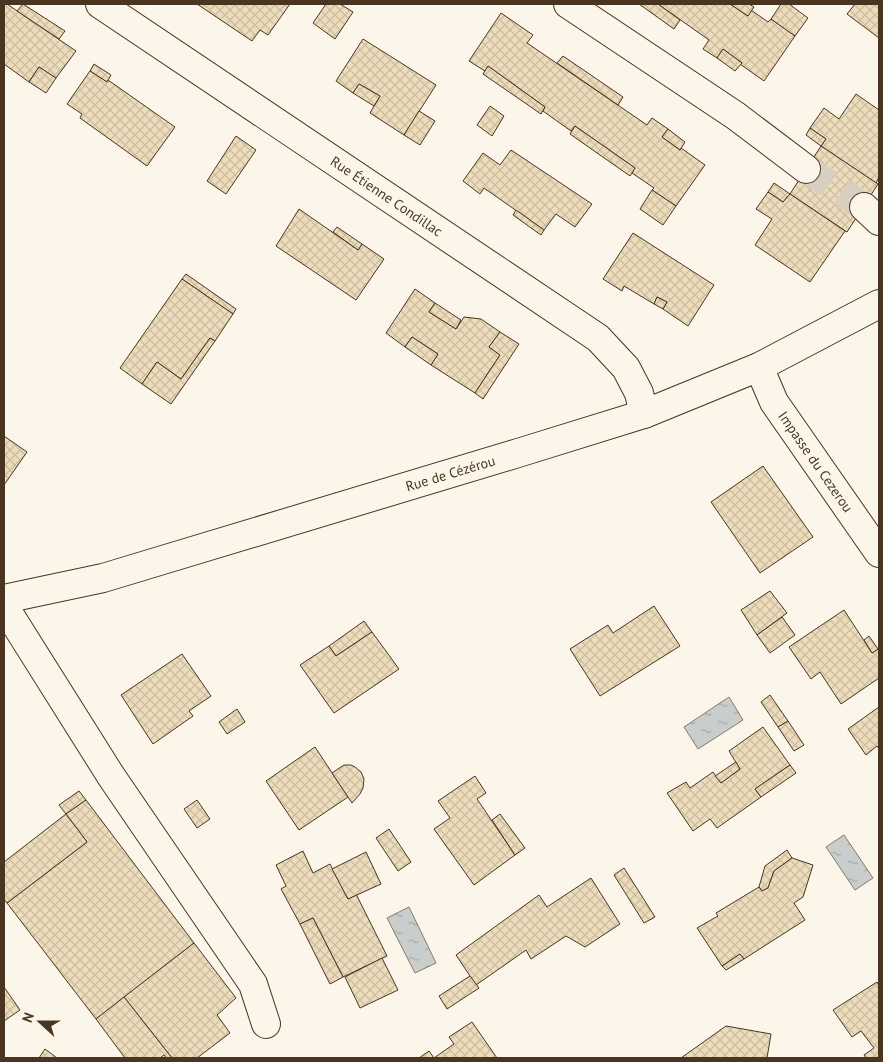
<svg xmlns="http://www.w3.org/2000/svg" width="883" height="1062" font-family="'PT Sans',sans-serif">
  <defs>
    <pattern id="water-ripples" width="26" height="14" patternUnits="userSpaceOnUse" patternTransform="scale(1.25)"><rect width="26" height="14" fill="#c9cecd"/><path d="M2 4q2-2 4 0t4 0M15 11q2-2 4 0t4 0" fill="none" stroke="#a5a8a6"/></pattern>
    <pattern id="building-cross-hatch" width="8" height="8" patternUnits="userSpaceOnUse" patternTransform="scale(1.25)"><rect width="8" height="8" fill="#ecdcbc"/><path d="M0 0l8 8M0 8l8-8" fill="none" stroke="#ccbda1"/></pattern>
  </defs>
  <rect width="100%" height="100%" fill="#fbf6e9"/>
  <g fill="url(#water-ripples)" stroke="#887966">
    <polygon points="729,697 743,720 698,749 684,727"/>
    <polygon points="844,835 873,878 855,890 826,847"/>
    <polygon points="409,907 436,963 415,973 387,918"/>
  </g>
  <g fill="url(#building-cross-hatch)" stroke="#4a3520">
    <polygon points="4,4 7,4 76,51 56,78 39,67 29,82 4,64"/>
    <polygon points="23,4 65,31 59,39 17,11"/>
    <polygon points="197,4 290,4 268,35 260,30 252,41"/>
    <polygon points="326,4 340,4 353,12 335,39 313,23"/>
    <polygon points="639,4 658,4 680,20 674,29"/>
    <polygon points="658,4 730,4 748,16 751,10 768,22 771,19 795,36 764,81 740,64 742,63 723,49 717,58 703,49 709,40"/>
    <polygon points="730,4 749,4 754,7 748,16"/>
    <polygon points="781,4 789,4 808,18 795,36 771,19"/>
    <polygon points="855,4 879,4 879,38 847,14"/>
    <polygon points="501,13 533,35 527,43 647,125 652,118 668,129 662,137 680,150 681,148 705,165 676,206 652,190 654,188 632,173 635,168 575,126 571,131 543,111 545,107 488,66 485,71 469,61"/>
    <polygon points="363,39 436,85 404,135 370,113 380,96 359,84 353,93 336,81"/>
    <polygon points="723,49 742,63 735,71 717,58"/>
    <polygon points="563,56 623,97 618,105 557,63"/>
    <polygon points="94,64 111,75 107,82 90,71"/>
    <polygon points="488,66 545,107 541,114 483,74"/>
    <polygon points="39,67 56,78 46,93 29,82"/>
    <polygon points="90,71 107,82 108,80 175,127 147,166 80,118 82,114 67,104"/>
    <polygon points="359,84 380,96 374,106 353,93"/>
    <polygon points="856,94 879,110 879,177 876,183 821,146 826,139 810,128 824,108 839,119"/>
    <polygon points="490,106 504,116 492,136 477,125"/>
    <polygon points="419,111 435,121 420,145 404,135"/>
    <polygon points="575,126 635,168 630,176 570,134"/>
    <polygon points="810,128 826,139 821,146 806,135"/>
    <polygon points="668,129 685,142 680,150 662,137"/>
    <polygon points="236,136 256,150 226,194 207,181"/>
    <polygon points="821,146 878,184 847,232 790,194"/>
    <polygon points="511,150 592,204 575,227 556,214 544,230 484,188 480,194 463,181 483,153 500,165"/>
    <polygon points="774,183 790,194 783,202 768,192"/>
    <polygon points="652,190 676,206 663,225 640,209"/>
    <polygon points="768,192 783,202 790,194 845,231 810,282 755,245 772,219 756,209"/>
    <polygon points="299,209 358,250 362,244 384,259 356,300 276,246"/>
    <polygon points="516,210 544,230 541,235 513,215"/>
    <polygon points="337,227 362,244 358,250 333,232"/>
    <polygon points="633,233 714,285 688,326 663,309 667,302 657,297 654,304 624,286 622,291 603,279"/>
    <polygon points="186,274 236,309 233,314 182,279"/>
    <polygon points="182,279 233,314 215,341 210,338 181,379 157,362 142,384 120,368"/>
    <polygon points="415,289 435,303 429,312 456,329 464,317 481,319 500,332 489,347 500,355 475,393 431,365 438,354 412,337 405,347 386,333"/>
    <polygon points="657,297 667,302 663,309 654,304"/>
    <polygon points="435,303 461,320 456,329 429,312"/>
    <polygon points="500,332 519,344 483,399 475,393 500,355 489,347"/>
    <polygon points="412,337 438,354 431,365 405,347"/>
    <polygon points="210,338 215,341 171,404 142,384 157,362 181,379"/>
    <polygon points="4,436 27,452 4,485"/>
    <polygon points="763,466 813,537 760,573 711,502"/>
    <polygon points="770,591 787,613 757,635 741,610"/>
    <polygon points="654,606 680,646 600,696 570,649 608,625 613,633"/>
    <polygon points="844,610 872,653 878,649 879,651 879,678 841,704 820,672 811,679 789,647"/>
    <polygon points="782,617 795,635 770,653 757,635"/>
    <polygon points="364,621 372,632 336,656 329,646"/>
    <polygon points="372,632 399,669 334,713 300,665 329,646 336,656"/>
    <polygon points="869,636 878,649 872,653 864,640"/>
    <polygon points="182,654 211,696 189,711 193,716 153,744 121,695"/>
    <polygon points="770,695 788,721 778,727 761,702"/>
    <polygon points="879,707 879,749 877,746 866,755 848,729"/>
    <polygon points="237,709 245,722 227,734 219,722"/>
    <polygon points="788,721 804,745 794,751 778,727"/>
    <polygon points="763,727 790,765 755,789 761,797 717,828 710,819 693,831 667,793 686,782 690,788 713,772 721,783 740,769 729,751"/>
    <polygon points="315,747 348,797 299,830 266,781"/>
    <polygon points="736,762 740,769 721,783 715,776"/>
    <polygon points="344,765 351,765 355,767 361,772 364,779 363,788 360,794 352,803 332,773"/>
    <polygon points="790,765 796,773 761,797 755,789"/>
    <polygon points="475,776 486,793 477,799 515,855 474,885 434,829 450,818 438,801"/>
    <polygon points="79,791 86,800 66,814 59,805"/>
    <polygon points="86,800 194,943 96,1019 7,903 87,842 66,814"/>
    <polygon points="197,800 210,819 197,828 184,809"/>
    <polygon points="66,814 87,842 7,903 4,899 4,862"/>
    <polygon points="500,814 525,848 515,855 492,820"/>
    <polygon points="389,829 411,862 398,871 376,838"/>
    <polygon points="787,850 792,858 774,871 768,888 762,891 759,887 765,866"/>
    <polygon points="303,851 313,873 330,864 348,899 356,894 387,956 343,977 313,918 300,924 281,889 286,886 276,865"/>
    <polygon points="366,852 381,884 348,899 332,869"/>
    <polygon points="792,858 813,865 803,897 794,903 805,920 744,959 740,954 722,966 697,928 718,916 716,913 759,887 762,891 768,888 774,871"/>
    <polygon points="624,868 655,917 644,923 614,875"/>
    <polygon points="591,878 620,924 585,947 566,936 531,959 526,950 476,985 456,955 539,895 547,907"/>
    <polygon points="313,918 343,977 330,984 300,924"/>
    <polygon points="194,943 236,998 217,1015 230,1033 197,1058 172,1058 124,997"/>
    <polygon points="740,954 744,959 726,970 722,966"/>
    <polygon points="382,958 398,990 360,1008 345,977"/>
    <polygon points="470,976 479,988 447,1009 439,996"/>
    <polygon points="877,982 879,986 879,1058 866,1058 864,1055 874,1048 861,1031 852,1037 833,1010"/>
    <polygon points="4,987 20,1010 4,1021"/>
    <polygon points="124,997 172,1058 166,1058 164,1055 160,1058 125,1058 96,1019"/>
    <polygon points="472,1022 497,1058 419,1058 429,1051 434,1058 454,1044 449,1037"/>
    <polygon points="726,1026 771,1034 767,1058 681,1058"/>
    <polygon points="45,1049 57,1058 39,1058"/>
  </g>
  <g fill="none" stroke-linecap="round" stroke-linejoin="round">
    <polyline stroke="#d8cfc1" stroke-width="28" stroke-dasharray="28 14" stroke-linecap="butt" points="806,169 864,207"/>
    <g stroke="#4a3520" stroke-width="30">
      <g id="minor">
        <path id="s1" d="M 100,4 L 598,338 L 626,368 L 639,393 L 644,414"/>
        <polyline points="568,4 736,116 806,169"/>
        <polyline points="864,207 879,221"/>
        <path id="s2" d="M 759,367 L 774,402 L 879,553"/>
        <path id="s3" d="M 4,599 L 103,578 L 518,453 L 644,414 L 759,367 L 879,304"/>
        <polyline points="4,606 111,776 253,984 266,1024"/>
      </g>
    </g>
    <use href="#minor" stroke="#fbf6e9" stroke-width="28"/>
  </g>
  <g text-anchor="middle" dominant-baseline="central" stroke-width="4" stroke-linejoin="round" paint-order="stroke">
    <g font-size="14" fill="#4a3520" stroke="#fbf6e9">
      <text stroke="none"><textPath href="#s1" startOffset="345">Rue Étienne Condillac</textPath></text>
      <text stroke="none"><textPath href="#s2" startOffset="111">Impasse du Cezerou</textPath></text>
      <text stroke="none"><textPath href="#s3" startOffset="464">Rue de Cézérou</textPath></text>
    </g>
  </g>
  <rect width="883" height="1062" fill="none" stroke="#4a3520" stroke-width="10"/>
  <g transform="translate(40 1022) rotate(291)" stroke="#fbf6e9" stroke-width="4" paint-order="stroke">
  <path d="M0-4L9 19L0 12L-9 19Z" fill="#4a3520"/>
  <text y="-8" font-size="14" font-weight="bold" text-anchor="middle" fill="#4a3520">N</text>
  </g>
</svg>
